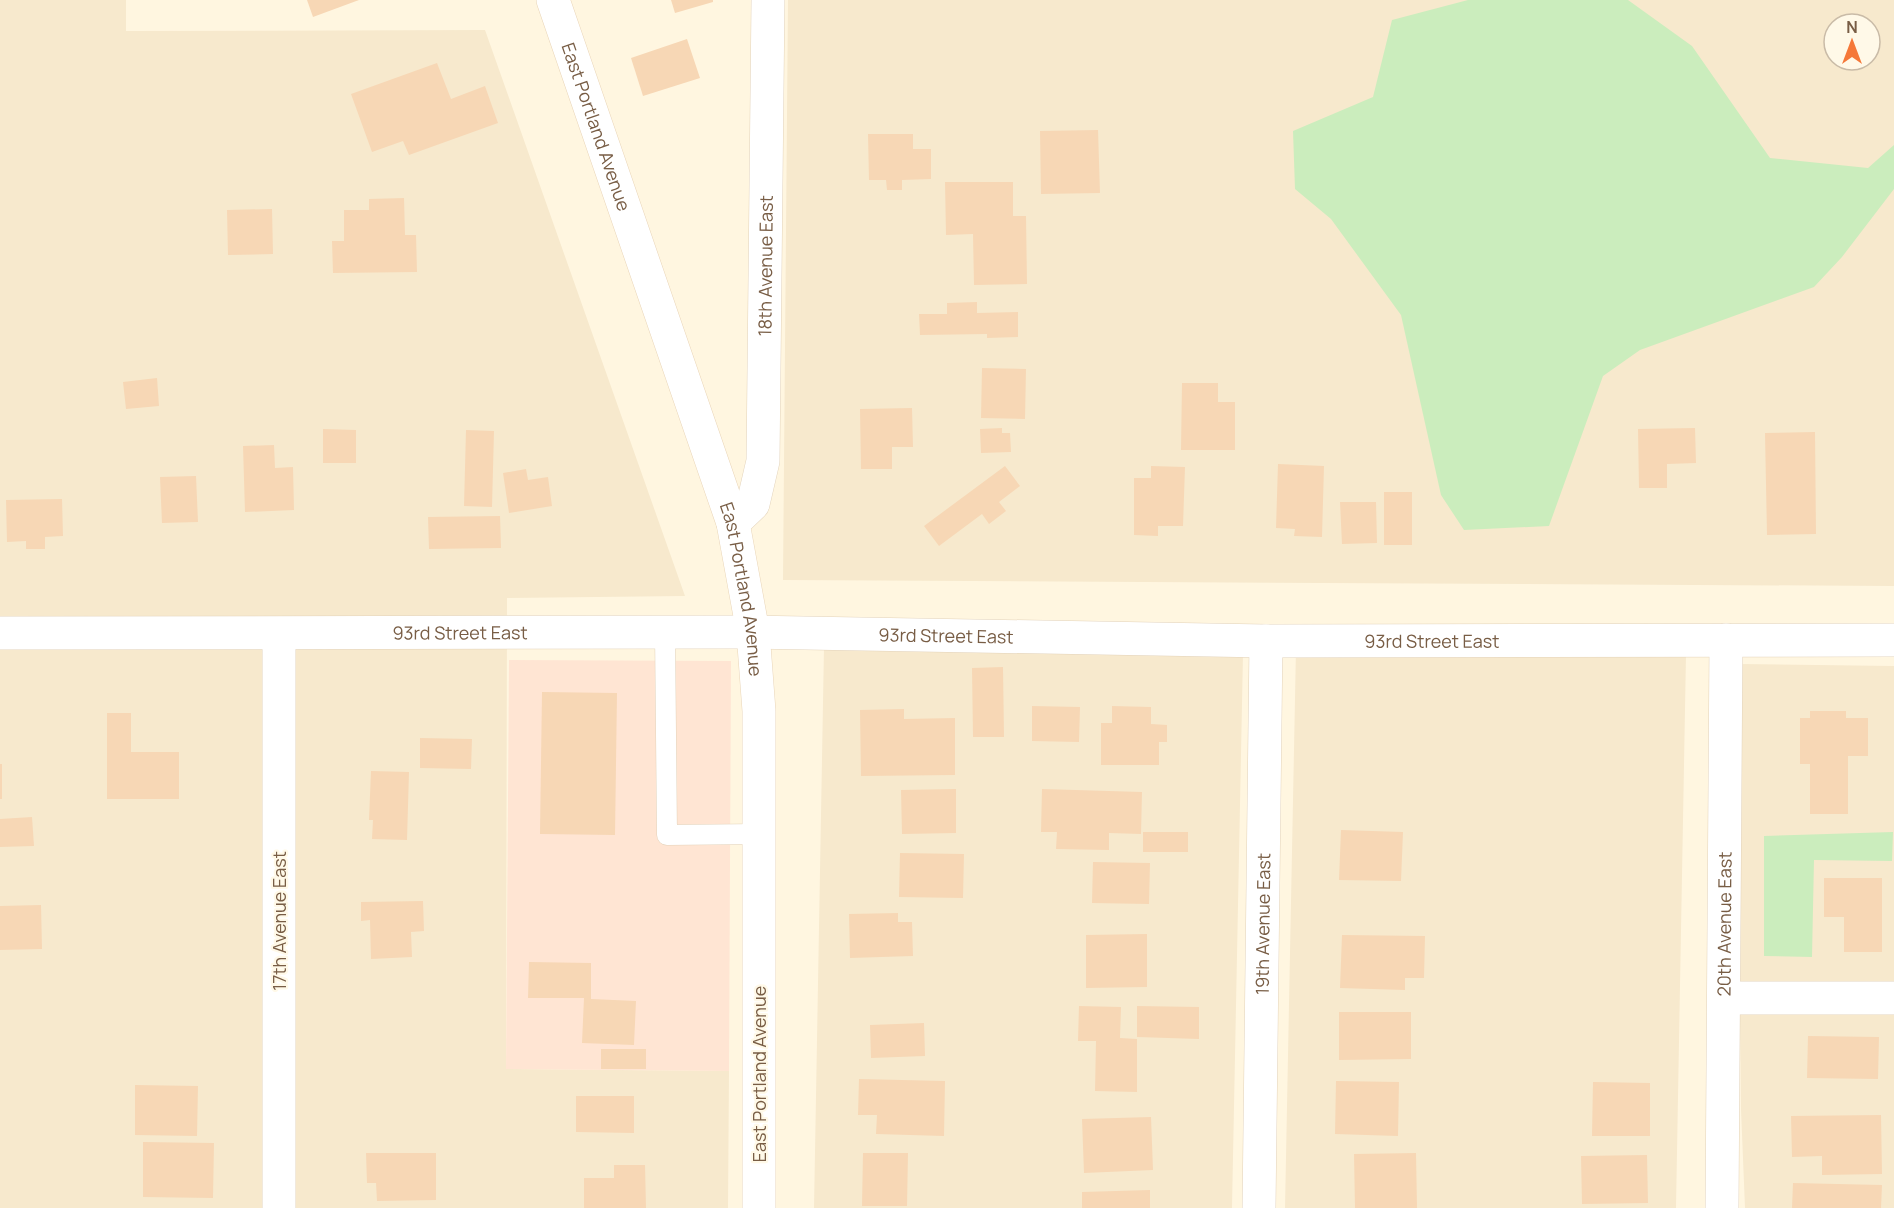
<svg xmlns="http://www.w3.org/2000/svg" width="1894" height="1208" font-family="Manrope,sans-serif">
  <rect width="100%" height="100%" fill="#fff6e0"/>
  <g fill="#f7e9cd" fill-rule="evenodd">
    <polygon points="0,0 126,0 126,31 485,30 685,596 507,598 506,1069 729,1071 728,1208 0,1208"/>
    <path d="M 788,0 L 1894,0 L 1894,586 L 783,580 ZM 1834,24 L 1870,24 L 1870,60 L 1834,60 Z"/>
    <polygon points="824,646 1243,654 1232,1208 814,1208"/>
    <polygon points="1296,647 1686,655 1676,1208 1285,1208"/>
    <polygon points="1739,664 1894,666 1894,1208 1745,1208 1741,1110 1738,837"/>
  </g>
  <polygon fill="#ffe5d3" points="509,660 731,661 729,1071 506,1069"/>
  <g fill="#cbedbd">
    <polygon points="1468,0 1628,0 1692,46 1770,158 1868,168 1894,145 1894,189 1842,257 1814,287 1640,350 1603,376 1549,526 1464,530 1441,495 1401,315 1331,219 1295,189 1293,131 1373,97 1392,20"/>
    <polygon points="1893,832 1892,861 1814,860 1812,957 1764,956 1764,836"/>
  </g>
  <g fill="#f7d7b5">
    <polygon points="307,0 359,0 313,17"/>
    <polygon points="671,0 713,0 713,2 675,13"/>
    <polygon points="687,39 700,78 643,96 631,58"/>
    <polygon points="437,63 451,99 485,86 498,123 409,155 403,141 372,152 351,94"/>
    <polygon points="1098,130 1100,193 1041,194 1040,131"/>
    <polygon points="868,134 913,134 913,149 931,149 931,179 902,180 902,190 887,190 886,180 869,180"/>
    <polygon points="945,182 1013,182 1013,216 1026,216 1027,284 974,285 973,234 946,235"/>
    <polygon points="404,198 405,235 416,235 417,272 333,273 332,241 344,241 344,210 369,210 369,199"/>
    <polygon points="272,209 273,254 228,255 227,210"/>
    <polygon points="977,302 977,313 1018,312 1018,337 987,338 987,334 920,335 919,314 947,314 947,303"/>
    <polygon points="982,368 1026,369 1025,419 981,418"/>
    <polygon points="157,378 159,406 126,409 123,382"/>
    <polygon points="1182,383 1218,383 1218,402 1235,402 1235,450 1181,450"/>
    <polygon points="912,408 913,447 892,447 892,469 861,469 860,409"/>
    <polygon points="1002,428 1002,433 1010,433 1011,452 981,453 980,429"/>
    <polygon points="1695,428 1696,463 1667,464 1667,488 1639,488 1638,429"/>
    <polygon points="323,429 356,430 356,463 323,463"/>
    <polygon points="466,430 494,431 492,507 464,506"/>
    <polygon points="1815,432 1816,534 1767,535 1765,433"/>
    <polygon points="274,445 275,468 293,467 294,510 245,512 243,446"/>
    <polygon points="1278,464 1324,466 1322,537 1294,536 1295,529 1276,528"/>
    <polygon points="1005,466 1020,486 999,502 1006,511 989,524 982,514 939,546 924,526"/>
    <polygon points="1151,466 1185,467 1183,526 1158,526 1158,536 1134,535 1134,478 1151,478"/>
    <polygon points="526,469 528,480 548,477 552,506 509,513 503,473"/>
    <polygon points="196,476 198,522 162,523 160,477"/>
    <rect x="1384" y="492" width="28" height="53"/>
    <polygon points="62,499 63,536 45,537 45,549 26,549 26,541 7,542 6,500"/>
    <polygon points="1340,502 1376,502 1377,543 1342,544"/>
    <polygon points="500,516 501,548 429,549 428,517"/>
    <polygon points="1003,667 1004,737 973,737 972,668"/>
    <polygon points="542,692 617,693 615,835 540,834"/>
    <polygon points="1032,706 1080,707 1079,742 1032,741"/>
    <polygon points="1112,706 1151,707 1151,724 1167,725 1167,742 1159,742 1159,765 1101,765 1101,723 1112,723"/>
    <polygon points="904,709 904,719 955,718 955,775 861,776 860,710"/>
    <polygon points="1810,711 1846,711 1846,718 1868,718 1868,756 1848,756 1848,814 1810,814 1810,764 1800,764 1800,718 1810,718"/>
    <polygon points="107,713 131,713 131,752 179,752 179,799 107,799"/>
    <polygon points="420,738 472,739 471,769 420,768"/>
    <rect x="0" y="764" width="2" height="35"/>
    <polygon points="371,771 409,772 407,840 372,839 373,820 369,820"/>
    <polygon points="956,789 956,833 902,834 901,790"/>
    <polygon points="1042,789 1142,792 1141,834 1109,833 1109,850 1056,849 1057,832 1041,832"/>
    <polygon points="32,817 34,846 0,847 0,819"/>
    <polygon points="1341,830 1403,832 1401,881 1339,880"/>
    <rect x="1143" y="832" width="45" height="20"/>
    <polygon points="900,853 964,854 963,898 899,897"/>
    <polygon points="1093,862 1150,863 1149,904 1092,903"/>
    <polygon points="1824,878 1882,878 1882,952 1844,952 1844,917 1824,917"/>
    <polygon points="423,901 424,931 411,932 412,957 371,959 370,920 361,921 361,902"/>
    <polygon points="41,905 42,949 0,950 0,906"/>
    <polygon points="898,913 898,922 912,922 913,956 850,958 849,914"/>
    <polygon points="1147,934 1147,987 1086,988 1086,935"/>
    <polygon points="1342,935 1425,936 1424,978 1405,978 1405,990 1340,988"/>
    <polygon points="529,962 591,963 591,999 636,1001 634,1045 582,1043 584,998 528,998"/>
    <polygon points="1079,1006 1121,1007 1120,1038 1137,1039 1137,1092 1095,1091 1096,1041 1078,1041"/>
    <polygon points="1137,1006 1199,1007 1199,1039 1137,1037"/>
    <polygon points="1339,1012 1411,1012 1411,1059 1339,1060"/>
    <polygon points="924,1023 925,1056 871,1058 870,1025"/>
    <polygon points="1808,1036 1879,1037 1878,1079 1807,1078"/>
    <rect x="601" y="1049" width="45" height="20"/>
    <polygon points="859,1079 945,1081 944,1136 876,1134 877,1115 858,1115"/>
    <polygon points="1336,1081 1399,1082 1398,1136 1335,1134"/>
    <polygon points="1593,1082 1650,1083 1650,1136 1592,1136"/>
    <polygon points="135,1085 198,1086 197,1136 135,1135"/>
    <polygon points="576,1096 634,1096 634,1133 576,1132"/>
    <polygon points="1881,1115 1882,1174 1822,1175 1822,1156 1792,1157 1791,1116"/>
    <polygon points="1151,1117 1153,1170 1084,1173 1082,1119"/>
    <polygon points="143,1142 214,1143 213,1198 143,1197"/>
    <polygon points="366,1153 436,1153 436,1200 377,1201 376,1183 367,1183"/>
    <polygon points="863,1153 908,1153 907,1206 862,1206"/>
    <polygon points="1416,1153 1417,1208 1355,1208 1354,1154"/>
    <polygon points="1647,1155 1648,1203 1582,1204 1581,1156"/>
    <polygon points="614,1165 645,1165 646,1208 584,1208 584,1178 614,1178"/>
    <polygon points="1793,1183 1882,1185 1881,1208 1792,1208"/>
    <polygon points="1150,1190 1150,1208 1082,1208 1082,1192"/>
  </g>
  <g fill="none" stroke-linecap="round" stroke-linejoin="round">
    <g stroke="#e3d3bb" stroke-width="21">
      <polyline id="service" points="665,632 667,835 759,834"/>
    </g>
    <g stroke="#e3d3bb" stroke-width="34">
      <g id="minor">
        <path id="s1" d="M 733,523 L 753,504 L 763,461 L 768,0"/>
        <path id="s2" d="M 0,633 L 753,632 L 1266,641 L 1894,640"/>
        <polyline points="279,634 279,1208"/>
        <polyline points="1724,998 1894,998"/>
        <path id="s3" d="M 1259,1208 L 1266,641"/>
        <path id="s4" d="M 1722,1208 L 1726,640"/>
      </g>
    </g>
    <g stroke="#e9d5b8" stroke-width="34">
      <g id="secondary">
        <path id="s5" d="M 553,0 L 733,523 L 753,632 L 759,711 L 759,1208"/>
      </g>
    </g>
    <use href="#service" stroke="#fff" stroke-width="20"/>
    <use href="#minor" stroke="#fff" stroke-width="33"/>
    <use href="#secondary" stroke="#fff" stroke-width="33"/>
  </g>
  <g text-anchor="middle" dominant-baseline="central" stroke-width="4.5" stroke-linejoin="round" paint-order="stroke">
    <g font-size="18" fill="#785d45" stroke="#fff9e8">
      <text stroke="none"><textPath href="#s5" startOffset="134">East Portland Avenue</textPath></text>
      <text stroke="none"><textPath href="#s1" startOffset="267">18th Avenue East</textPath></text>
      <text stroke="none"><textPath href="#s5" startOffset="620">East Portland Avenue</textPath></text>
      <text stroke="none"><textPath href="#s2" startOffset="460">93rd Street East</textPath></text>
      <text stroke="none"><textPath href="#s2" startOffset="946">93rd Street East</textPath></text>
      <text stroke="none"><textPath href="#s2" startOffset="1432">93rd Street East</textPath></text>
      <text transform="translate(279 921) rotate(-90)">17th Avenue East</text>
      <text stroke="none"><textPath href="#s4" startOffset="284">20th Avenue East</textPath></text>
      <text stroke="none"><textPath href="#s3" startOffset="284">19th Avenue East</textPath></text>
      <text transform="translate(759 1074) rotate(-90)">East Portland Avenue</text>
    </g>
  </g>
  <g transform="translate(1852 42)"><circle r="28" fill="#fff9e8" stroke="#c9bba7" stroke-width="1.5"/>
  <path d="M0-4.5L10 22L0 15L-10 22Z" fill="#f57838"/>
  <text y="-9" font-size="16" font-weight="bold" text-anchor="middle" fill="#785d45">N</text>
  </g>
</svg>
